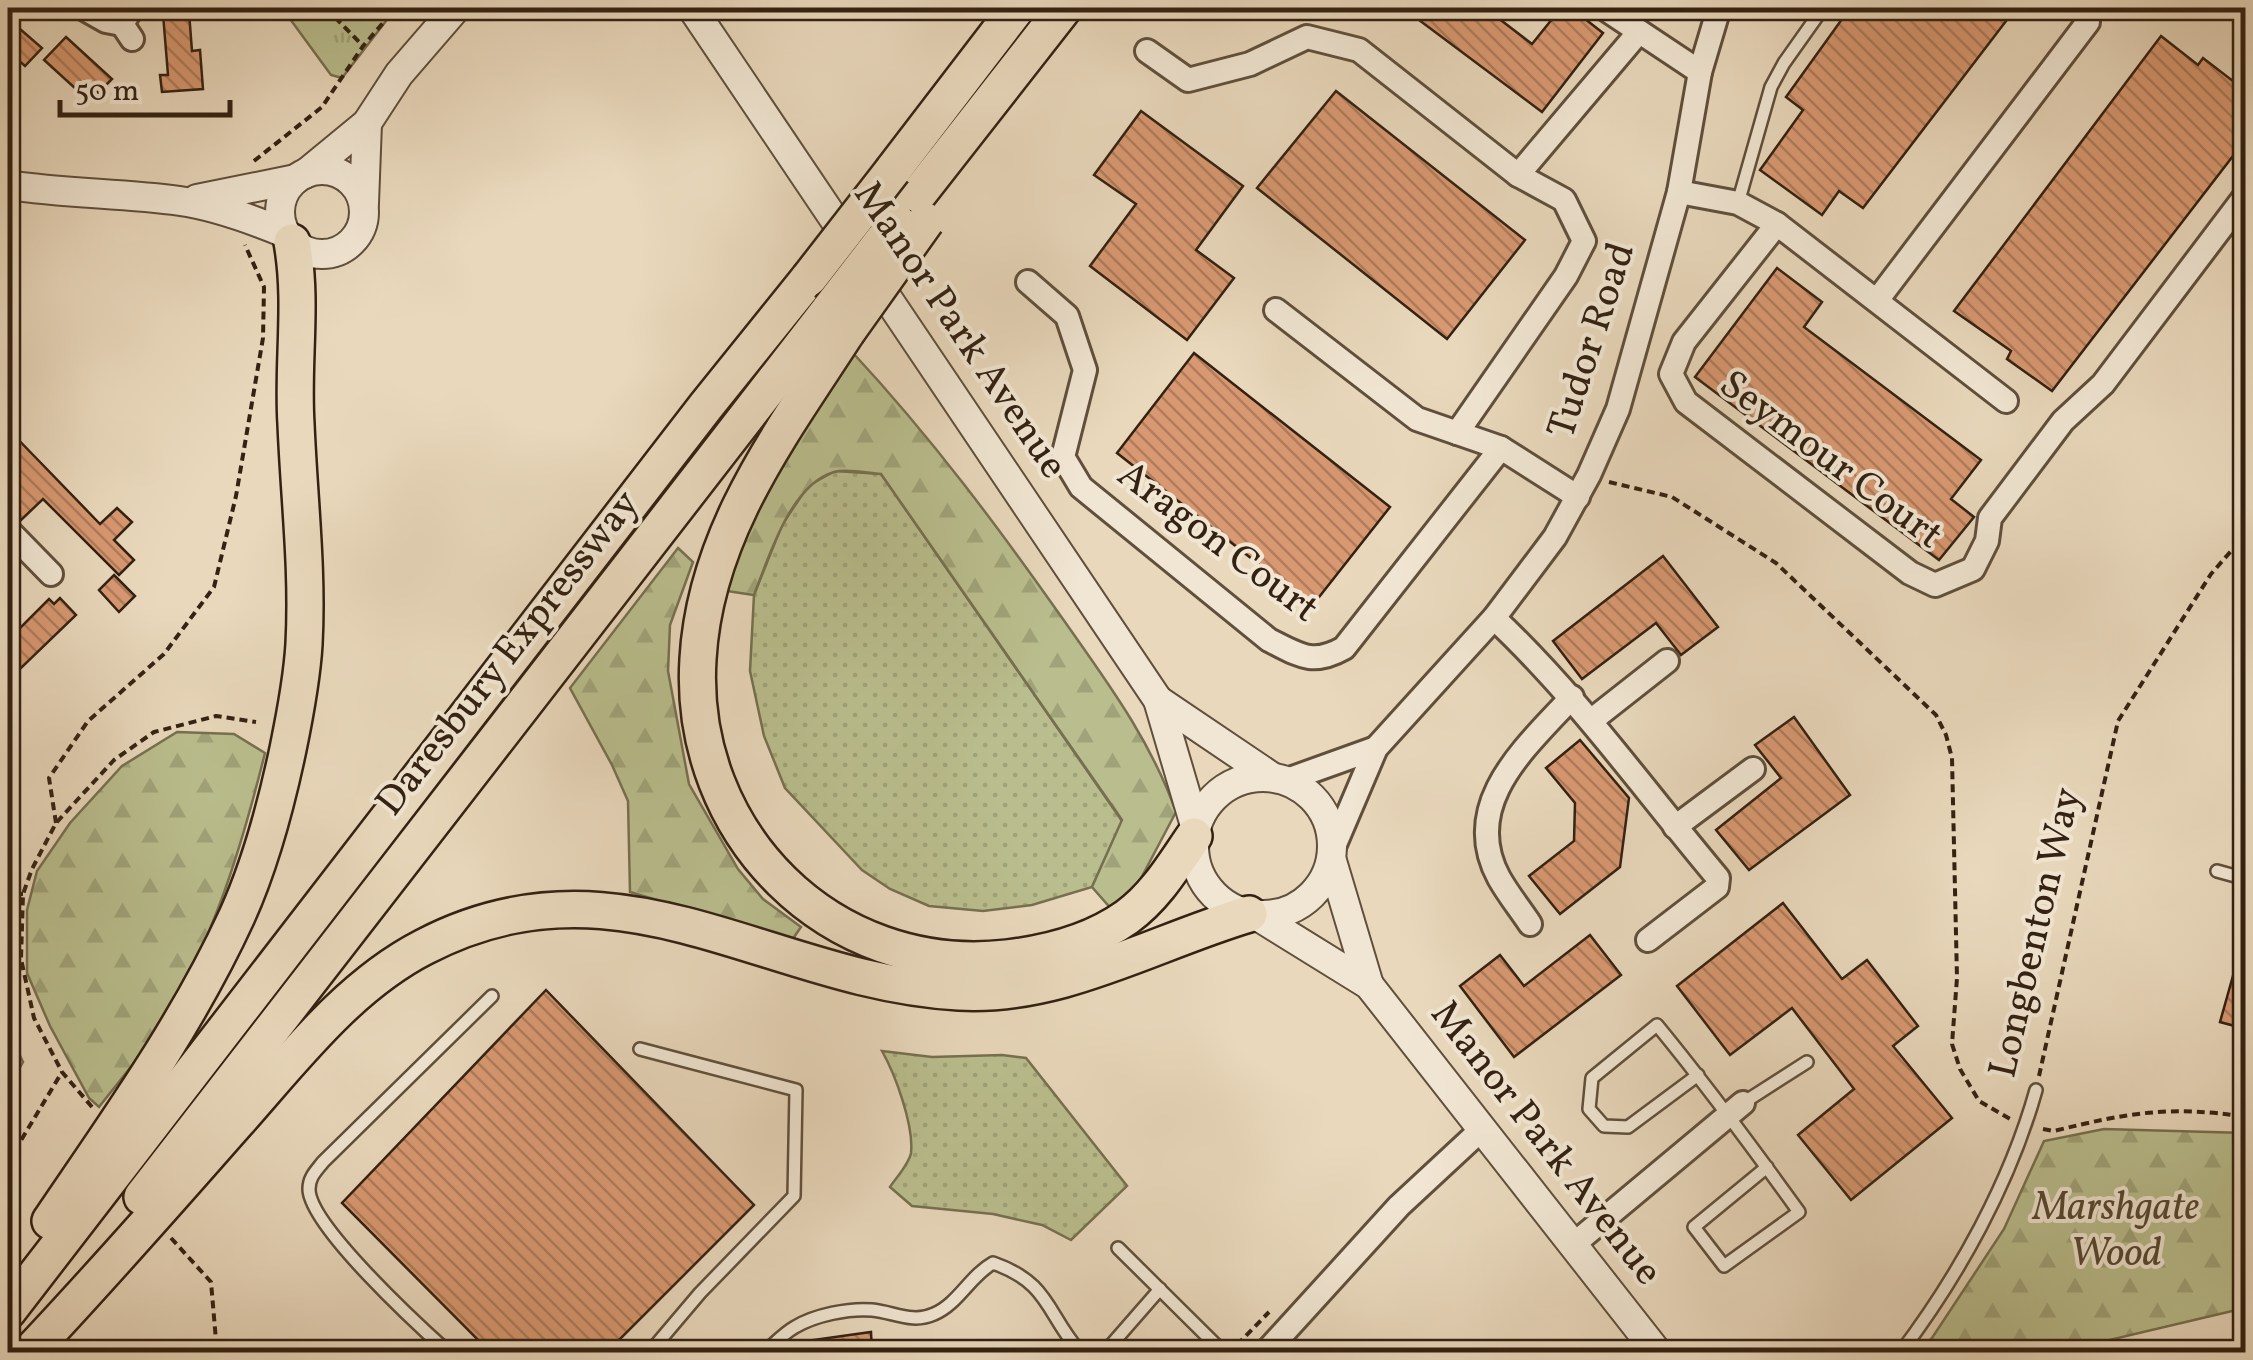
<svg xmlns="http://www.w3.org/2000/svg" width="2253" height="1360" font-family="Vollkorn,serif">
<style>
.grass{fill:url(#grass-dots);stroke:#767050;stroke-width:2.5}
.forest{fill:url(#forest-firs);stroke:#767050;stroke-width:2.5}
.park{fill:url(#park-tufts);stroke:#767050;stroke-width:2.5}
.building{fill:url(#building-back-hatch);stroke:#332112;stroke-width:2.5}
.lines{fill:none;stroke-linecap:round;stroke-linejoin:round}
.service-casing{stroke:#604f3c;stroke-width:16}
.minor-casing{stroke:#604f3c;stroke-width:28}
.tertiary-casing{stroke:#604f3c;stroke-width:32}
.primary-casing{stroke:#332112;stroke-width:40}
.path{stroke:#332112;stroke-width:4;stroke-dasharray:8 5;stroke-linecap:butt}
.service{stroke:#f1e6d3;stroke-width:11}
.minor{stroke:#f1e6d3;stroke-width:22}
.tertiary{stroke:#f1e6d3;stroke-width:28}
.primary{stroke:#e9d8bc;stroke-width:35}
.primary-bridge-casing{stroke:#332112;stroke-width:40;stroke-linecap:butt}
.primary-bridge{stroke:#e9d8bc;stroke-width:35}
.labels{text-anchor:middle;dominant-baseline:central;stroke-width:8;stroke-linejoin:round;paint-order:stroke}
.street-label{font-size:40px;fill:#332112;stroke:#f1e6d3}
.park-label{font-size:40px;font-style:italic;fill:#554831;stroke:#f1e6d3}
</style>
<defs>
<pattern id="grass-dots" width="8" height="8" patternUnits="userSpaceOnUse" patternTransform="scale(2.5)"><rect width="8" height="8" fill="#babe8e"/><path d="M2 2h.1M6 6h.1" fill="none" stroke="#a0a379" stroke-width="1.8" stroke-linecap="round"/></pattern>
<pattern id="forest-firs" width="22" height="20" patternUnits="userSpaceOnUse" patternTransform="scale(2.5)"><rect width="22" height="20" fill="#babe8e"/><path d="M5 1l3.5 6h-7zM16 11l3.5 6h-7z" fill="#a0a379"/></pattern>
<pattern id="park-tufts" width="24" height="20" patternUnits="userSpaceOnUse" patternTransform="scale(2.5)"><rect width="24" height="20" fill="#babe8e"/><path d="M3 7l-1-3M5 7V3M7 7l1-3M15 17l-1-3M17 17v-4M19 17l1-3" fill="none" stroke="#a0a379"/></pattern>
<pattern id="building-back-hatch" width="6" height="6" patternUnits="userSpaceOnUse" patternTransform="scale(2.5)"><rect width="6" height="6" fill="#d89871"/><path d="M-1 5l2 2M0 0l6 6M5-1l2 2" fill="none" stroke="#b07c5b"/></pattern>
</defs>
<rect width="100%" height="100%" fill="#e9d8bc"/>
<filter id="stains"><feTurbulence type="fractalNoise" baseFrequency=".002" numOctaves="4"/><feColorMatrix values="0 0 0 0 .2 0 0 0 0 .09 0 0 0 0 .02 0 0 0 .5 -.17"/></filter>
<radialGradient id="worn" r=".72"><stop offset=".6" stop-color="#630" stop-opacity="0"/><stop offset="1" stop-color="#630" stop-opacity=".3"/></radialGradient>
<!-- grass -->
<g class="grass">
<polygon points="835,471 881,474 1122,821 1092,887 1032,905 983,911 929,906 890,889 862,870 785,788 764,736 750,671 754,595 782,525 808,486"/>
<path d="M 882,1051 L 932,1057 L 1002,1055 L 1026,1058 L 1127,1186 L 1071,1240 L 1042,1225 L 993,1214 L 912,1206 L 890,1187 C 896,1178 909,1164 911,1153 C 914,1125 895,1074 882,1051 Z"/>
</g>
<!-- forest -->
<g class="forest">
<path d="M 853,353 C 931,437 999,528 1065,622 C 1108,683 1151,741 1176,812 L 1139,882 L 1114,912 L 1092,887 L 1122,820 L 881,474 C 867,473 846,468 834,472 C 790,485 769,557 754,595 L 727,591 L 746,533 L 768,482 Z"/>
<polygon points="678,548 693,562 670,625 668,671 689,784 738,869 763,899 801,927 792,940 630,892 628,801 612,765 570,688"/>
<path d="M 177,732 L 234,734 L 265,753 C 240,853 210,953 151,1040 C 135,1063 116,1085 99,1107 L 89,1098 L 50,1026 L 27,973 L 27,910 L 37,871 L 70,823 L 122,766 Z"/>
<polygon points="8,1031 23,1062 8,1089"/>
<polygon points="2104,1129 2245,1133 2245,1308 2088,1345 2084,1352 1918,1352 1932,1338 2004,1229 2044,1141"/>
</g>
<!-- park -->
<polygon class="park" points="282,8 396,8 342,78 331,75"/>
<!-- building -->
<g class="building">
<polygon points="1403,8 1485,8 1532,44 1561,8 1571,8 1603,33 1542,112"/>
<polygon points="1850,8 2016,8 1863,208 1839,191 1822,215 1760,170 1803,110 1786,97"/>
<polygon points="189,12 192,51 200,50 203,89 162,92 160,75 168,75 163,14"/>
<polygon points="20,29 42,48 25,66 8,51 8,43"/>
<polygon points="2161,36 2198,65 2203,58 2246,91 2246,139 2052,391 2007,359 2011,351 1954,311"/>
<polygon points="66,37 112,79 98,93 85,81 77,90 44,60"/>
<polygon points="1336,91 1525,240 1447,339 1257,188"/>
<polygon points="1141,111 1243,186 1196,250 1234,278 1187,340 1090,266 1136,204 1094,175"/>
<polygon points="1777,268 1822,302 1804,327 1981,460 1951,499 1974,517 1939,560 1695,377"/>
<polygon points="1194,353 1390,507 1312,606 1117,453"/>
<polygon points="8,429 100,524 117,508 132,522 114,540 134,560 119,575 43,499 20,521 8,510"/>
<polygon points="1663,556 1718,627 1681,655 1656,623 1582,679 1553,641"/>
<polygon points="114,575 135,596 119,612 99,590"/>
<polygon points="60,598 76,615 21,668 8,653 8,640 49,599 54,604"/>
<polygon points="1794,717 1850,795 1749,870 1716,830 1781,778 1755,745"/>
<polygon points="1580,740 1629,798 1620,867 1560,914 1529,876 1574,841 1575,803 1546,768"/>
<polygon points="1783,903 1842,979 1867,960 1918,1026 1893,1046 1952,1118 1851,1200 1798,1135 1854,1089 1792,1008 1730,1055 1677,986"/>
<polygon points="1590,935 1621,975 1514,1057 1460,986 1500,955 1524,986"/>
<polygon points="2240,951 2246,951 2246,1029 2220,1022"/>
<polygon points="546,990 754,1205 607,1352 490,1352 342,1203"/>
<polygon points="871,1332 872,1352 807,1352 806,1341"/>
</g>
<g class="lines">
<!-- service casing -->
<g class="service-casing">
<g id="service">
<polyline points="1738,203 1771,87 1784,63 1823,8"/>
<polyline points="2217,871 2246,879"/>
<polyline points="640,1049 796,1090 794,1196 700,1293 650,1352"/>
<path d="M 1698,1075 L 1628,1127 L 1604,1126 L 1589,1109 L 1592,1078 L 1657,1025 C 1707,1086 1753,1148 1799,1212 L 1724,1266 L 1694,1227 L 1767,1167"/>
<polyline points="1743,1103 1807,1062"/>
<polyline points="1118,1248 1223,1352"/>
<path d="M 448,1352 C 419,1326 309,1225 309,1189 C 309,1177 316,1171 323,1162 L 492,996"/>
<path d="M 765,1352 C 774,1344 784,1333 795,1327 C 815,1315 849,1308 872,1310 C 894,1312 912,1324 934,1314 C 958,1304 970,1276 993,1263 C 1050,1283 1046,1313 1080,1352"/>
<polyline points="1105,1352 1160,1289"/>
<path d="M 1901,1352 C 1959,1275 2010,1183 2036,1090"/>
</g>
</g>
<!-- minor casing -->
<g class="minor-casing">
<g id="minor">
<polyline points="83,8 106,21 122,24"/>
<polyline points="132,8 122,24 132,39"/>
<polyline points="1604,8 1700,72"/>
<polyline points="1147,51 1188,80 1250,64 1307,37 1359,50 1518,175 1564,200 1584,241 1566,276 1457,433"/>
<polyline points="1518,175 1638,33"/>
<polyline points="1679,192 1738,203 1777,224 2006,401"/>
<polyline points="1777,224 1684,342 1671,374 1686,402 1910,573 1935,585 1973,569 1987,541 1990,518 2063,421 2103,384 2246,195"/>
<path d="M 1028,282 L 1067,316 L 1085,370 L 1063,457 L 1081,487 L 1269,640 C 1299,655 1312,666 1344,648 L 1501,448"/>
<polyline points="1878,299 2088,22"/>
<polyline points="1276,310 1417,419 1501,448 1578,497"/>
<polyline points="8,530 51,574"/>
<path d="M 1494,618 C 1578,697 1644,790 1718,878 L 1717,887 L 1648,940"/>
<polyline points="1592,720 1667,661"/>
<polyline points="1287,780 1376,748"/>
<polyline points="1675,827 1753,769"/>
<polyline points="1333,849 1376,748 1494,618 1555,537 1589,475 1618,409 1679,192 1700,72 1719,8"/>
<path d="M 1530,924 C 1520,909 1508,894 1499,878 C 1459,804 1526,747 1572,697"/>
<polyline points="1574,1244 1743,1103"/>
<polyline points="1266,1352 1399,1206 1482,1129"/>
</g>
</g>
<!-- tertiary casing -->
<g class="tertiary-casing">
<g id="tertiary">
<polyline points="692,8 1158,700 1196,829"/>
<circle cx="322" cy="212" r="42"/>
<polyline points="305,174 367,123 399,74 456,8"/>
<path d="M 8,185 C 66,194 123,193 180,201 C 216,206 251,219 285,233"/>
<polyline points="197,199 296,179"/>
<polyline points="364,203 367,123"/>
<polyline points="1158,700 1272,777"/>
<circle cx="1263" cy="846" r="69"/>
<polyline points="1332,861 1369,985"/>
<polyline points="1256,915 1369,985 1657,1352"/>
</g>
</g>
<!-- primary casing -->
<g class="primary-casing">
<g id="primary">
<polyline points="893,170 1017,8"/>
<polyline points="913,201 1064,8"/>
<path d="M 847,332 C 781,434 705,533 698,659 C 687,833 830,978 1007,958 C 1049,953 1092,942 1127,917 C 1156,896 1174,865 1194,836"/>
<polyline points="142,1197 830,309"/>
<path d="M 50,1221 C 117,1122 187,1025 237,916 C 261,863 276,806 288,749 C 295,715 302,679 304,644 C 308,570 299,498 296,424 C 292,363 303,303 292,242"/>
<polyline points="8,1311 706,406 809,278"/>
<path d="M 30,1352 C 101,1277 169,1199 237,1122 C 293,1059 348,986 424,947 C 619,845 769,982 959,992 C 1061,998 1154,942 1249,914"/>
</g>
</g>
<!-- path -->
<g class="path">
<polyline points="326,8 363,46"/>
<polyline points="2241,8 2246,9"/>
<polyline points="254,161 322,107 363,46 396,8"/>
<polyline points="1609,482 1672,497 1776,563 1936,715 1946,735 1952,758 1957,978 1952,1044 1960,1069 1979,1101 2010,1119"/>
<polyline points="56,823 49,778 88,721 164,654 214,587 236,496 263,338 264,287 245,245"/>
<polyline points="8,894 23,894"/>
<polyline points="2039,1076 2118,721 2211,574 2246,534"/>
<polyline points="92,1107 62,1072 34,1018 21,959 23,894 32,869 56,823 79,798 114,760 154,732 216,716 256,722"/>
<path d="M 2043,1129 L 2054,1131 C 2127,1113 2170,1105 2246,1117"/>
<polyline points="8,1162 62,1072"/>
<polyline points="171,1238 211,1282 217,1352"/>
<polyline points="1237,1345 1269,1312"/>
</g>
<!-- service -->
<use href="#service" class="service"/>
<!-- minor -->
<use href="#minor" class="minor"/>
<!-- tertiary -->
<use href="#tertiary" class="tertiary"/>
<!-- primary -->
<use href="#primary" class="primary"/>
<!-- primary-bridge casing -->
<g class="primary-bridge-casing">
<g id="primary-bridge">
<polyline points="809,278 893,170"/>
<polyline points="830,309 897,222"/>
<polyline points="847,332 926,221"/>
</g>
</g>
<!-- primary-bridge -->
<use href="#primary-bridge" class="primary-bridge"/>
</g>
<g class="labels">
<!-- street labels -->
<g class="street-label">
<text transform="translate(959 331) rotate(56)">Manor Park Avenue</text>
<text transform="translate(1593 341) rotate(-72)">Tudor Road</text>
<text transform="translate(1830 461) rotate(37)">Seymour Court</text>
<text transform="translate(1217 543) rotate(37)">Aragon Court</text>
<text transform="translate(509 654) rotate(-52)">Daresbury Expressway</text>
<text transform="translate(2037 933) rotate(-77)">Longbenton Way</text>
<text transform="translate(1545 1144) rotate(52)">Manor Park Avenue</text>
</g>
<!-- park labels -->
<g class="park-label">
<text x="2116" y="1209">Marshgate<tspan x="2116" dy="46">Wood</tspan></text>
</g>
</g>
<!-- margin -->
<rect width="2253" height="1360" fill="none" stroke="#e9d8bc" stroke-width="40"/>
<rect x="10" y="10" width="2233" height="1340" fill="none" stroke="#332112" stroke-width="5"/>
<rect x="20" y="20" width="2213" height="1320" fill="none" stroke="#332112" stroke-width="2.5"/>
<!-- scale -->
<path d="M60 100v15h170v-15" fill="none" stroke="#332112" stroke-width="5"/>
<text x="75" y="100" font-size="30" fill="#332112" stroke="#f1e6d3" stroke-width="8" paint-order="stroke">50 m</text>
<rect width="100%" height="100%" filter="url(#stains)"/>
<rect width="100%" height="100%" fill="url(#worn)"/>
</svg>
